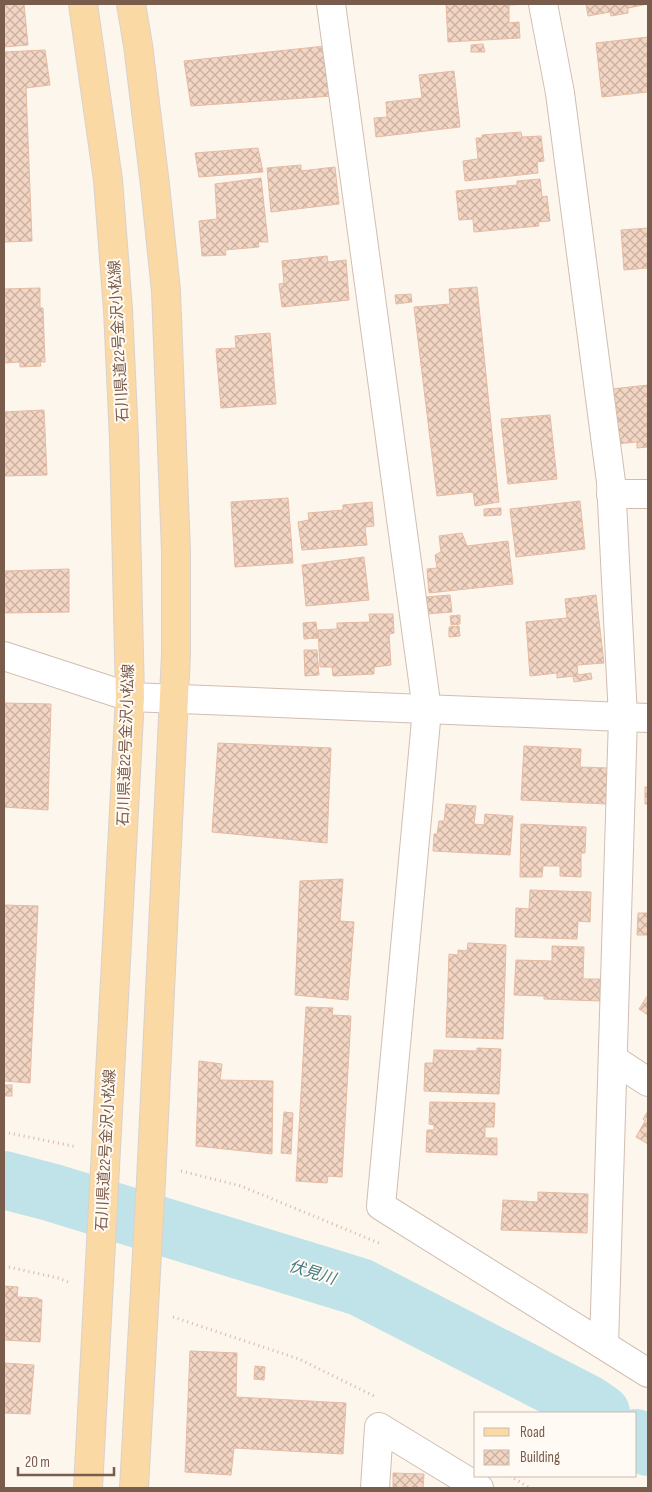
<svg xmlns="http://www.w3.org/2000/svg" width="652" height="1492" font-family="'Sofia Sans Condensed','Noto Sans JP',sans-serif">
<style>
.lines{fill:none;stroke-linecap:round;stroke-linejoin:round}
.river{stroke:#bfe3e8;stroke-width:58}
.building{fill:url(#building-cross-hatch);stroke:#e6bba3}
.minor-casing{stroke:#d1beb0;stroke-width:30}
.tertiary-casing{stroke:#d1beb0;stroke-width:30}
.primary-casing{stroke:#dad1cd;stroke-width:30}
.path{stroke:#d9b8a5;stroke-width:3;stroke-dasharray:1 4;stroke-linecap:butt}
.minor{stroke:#fff;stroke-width:28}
.tertiary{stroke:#fff;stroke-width:28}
.primary{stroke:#fbd9a5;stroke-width:28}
.labels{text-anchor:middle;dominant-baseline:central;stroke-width:4;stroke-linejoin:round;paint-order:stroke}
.street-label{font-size:15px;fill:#7a5c4d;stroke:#fffaf3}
.water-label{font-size:16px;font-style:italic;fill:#437c86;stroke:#fffaf3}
</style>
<defs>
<pattern id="building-cross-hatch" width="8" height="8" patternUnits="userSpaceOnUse" patternTransform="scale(1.25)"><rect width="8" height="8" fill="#f3d5c3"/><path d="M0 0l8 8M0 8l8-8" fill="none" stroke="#cab0a1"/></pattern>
</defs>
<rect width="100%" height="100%" fill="#fdf6ec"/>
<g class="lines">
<!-- river -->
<g class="river">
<polyline points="4,1180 50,1192 360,1287 588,1404 601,1413"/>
<polyline points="636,1438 648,1447"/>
</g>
</g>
<!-- building -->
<g class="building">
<polygon points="4,4 24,4 28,45 4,47"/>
<polygon points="446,4 527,4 509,5 509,23 519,22 520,38 448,42"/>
<polygon points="586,4 648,4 628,8 628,13 611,16 610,12 588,16"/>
<polygon points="648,37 648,92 602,97 596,43"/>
<polygon points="483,44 485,52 471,52 471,45"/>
<polygon points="325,46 332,96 191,106 184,61"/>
<polygon points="45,50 50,85 26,88 32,241 4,242 4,52"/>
<polygon points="454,71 460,127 376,137 374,118 387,117 386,102 422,98 419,75"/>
<polygon points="521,132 522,137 541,136 544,161 537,162 538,173 465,181 463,161 478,159 476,138 482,138 482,135"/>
<polygon points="258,148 263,172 199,177 195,153"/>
<polygon points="301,165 301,171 335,167 339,204 271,212 267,168"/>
<polygon points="261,178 268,242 258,242 259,247 225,250 226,255 202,256 199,221 217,219 215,184"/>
<polygon points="540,179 542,197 547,196 550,221 538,222 539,226 474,232 473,219 459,220 456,191 517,185 517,181"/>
<polygon points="648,228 648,268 624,270 621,230"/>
<polygon points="327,256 328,262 346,260 349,300 282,307 279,284 284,283 282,261"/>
<polygon points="477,287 499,502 475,506 473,492 437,496 414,307 450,304 449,289"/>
<polygon points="40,288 40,308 43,308 45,362 40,362 41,366 20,367 20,362 4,363 4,289"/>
<polygon points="411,294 412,302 396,304 395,295"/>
<polygon points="270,333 276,404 221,408 216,349 236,348 235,336"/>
<polygon points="648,385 648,447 637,448 637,442 616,444 612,389"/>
<polygon points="44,410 47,475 4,476 4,412"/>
<polygon points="550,415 557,479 508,484 501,419"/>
<polygon points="288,498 293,563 235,567 231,502"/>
<polygon points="580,501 585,549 516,557 510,509"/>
<polygon points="372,502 374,526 365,527 367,545 302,550 298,522 309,520 308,513 343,510 343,505"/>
<polygon points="501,508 501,515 484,516 484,509"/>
<polygon points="462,533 467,546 508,541 513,584 429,593 427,569 437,568 435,555 441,552 439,536"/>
<polygon points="364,557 369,600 306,606 302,565"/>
<polygon points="69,569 69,612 4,613 4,571"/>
<polygon points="450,595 452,612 426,614 425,597"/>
<polygon points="596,595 604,663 577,665 578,675 591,673 592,679 574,682 573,676 557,678 557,673 530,676 526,622 567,618 565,599"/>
<polygon points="369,614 393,614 394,633 389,634 391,665 374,667 374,674 333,676 332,667 320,667 318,630 337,629 337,623 370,622"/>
<polygon points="460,615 460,624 451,625 450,616"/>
<polygon points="316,622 318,638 304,639 303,623"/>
<polygon points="459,626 460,636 449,637 449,627"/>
<polygon points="304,650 317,650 319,675 305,676"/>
<polygon points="4,703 51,704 48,810 4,807"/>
<polygon points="218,743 331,748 327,843 212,832"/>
<polygon points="524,746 581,749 580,767 608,768 607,804 521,800"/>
<polygon points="648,766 648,804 645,804 645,787 648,787"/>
<polygon points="446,804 476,806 474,824 484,825 485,814 513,816 510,855 433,851 434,834 437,834 439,821 444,821"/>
<polygon points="521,824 586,827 585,853 581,853 581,877 560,876 560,866 543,866 542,877 520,877"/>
<polygon points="343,879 340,921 354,922 348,1000 295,995 300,881"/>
<polygon points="530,890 591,892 590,922 578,921 577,939 515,937 516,908 529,909"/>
<polygon points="4,905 38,906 30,1083 4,1081"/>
<polygon points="638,913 648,913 648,935 637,935"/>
<polygon points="468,943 506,945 503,1039 446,1037 449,954 458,955 458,950 467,951"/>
<polygon points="552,946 584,947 583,979 600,979 600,1001 544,999 544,996 514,995 516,960 552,961"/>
<polygon points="648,995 648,1015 639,1009"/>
<polygon points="306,1007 333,1008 332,1015 351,1016 342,1177 328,1176 327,1183 296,1181"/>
<polygon points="477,1048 501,1049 499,1094 424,1091 425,1063 433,1063 434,1050 477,1051"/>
<polygon points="199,1061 222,1064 220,1080 273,1081 272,1154 196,1146"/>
<rect x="4" y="1085" width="8" height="11"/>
<polygon points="430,1102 495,1103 494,1127 485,1127 485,1138 497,1138 497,1155 426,1152 427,1130 434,1130 434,1125 429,1124"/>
<polygon points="648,1111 648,1144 636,1137 645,1121 643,1119"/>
<polygon points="284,1112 293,1113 291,1154 281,1153"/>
<polygon points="538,1192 588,1194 587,1233 501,1230 503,1200 538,1202"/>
<polygon points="4,1286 18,1287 17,1297 38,1298 38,1299 42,1300 40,1342 4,1340"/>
<polygon points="190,1351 237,1353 236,1397 346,1403 343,1454 234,1448 231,1475 185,1472"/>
<polygon points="4,1363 34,1365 30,1414 4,1413"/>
<polygon points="255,1366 265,1367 264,1380 254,1379"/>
<polygon points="393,1473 424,1474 423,1488 393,1488"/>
</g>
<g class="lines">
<!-- minor casing -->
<g class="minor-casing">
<g id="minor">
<polyline points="331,4 427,710 381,1206 648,1373"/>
<polyline points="543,4 560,93 611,482 623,717 604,1345"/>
<polyline points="611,494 648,494"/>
<polyline points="613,1059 648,1082"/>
<polyline points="375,1488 379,1427 479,1488"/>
</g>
</g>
<!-- tertiary casing -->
<g class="tertiary-casing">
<polyline id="tertiary" points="4,656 130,697 648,718"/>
</g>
<!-- primary casing -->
<g class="primary-casing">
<g id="primary">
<polyline points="83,4 108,180 118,310 124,439 130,697 88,1488"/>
<polyline points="131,4 138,45 155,185 166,291 176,552 176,654 151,1181 134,1488"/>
</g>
</g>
<!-- path -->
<g class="path">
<polyline points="4,1132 77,1147"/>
<polyline points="181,1171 241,1186 379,1243"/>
<polyline points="4,1266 58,1278 68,1282"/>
<polyline points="173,1317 299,1359 376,1397"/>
<polyline points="510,1476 530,1488"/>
</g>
<!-- minor -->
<use href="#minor" class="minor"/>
<!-- tertiary -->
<use href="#tertiary" class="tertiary"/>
<!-- primary -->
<use href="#primary" class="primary"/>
</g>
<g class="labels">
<!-- street labels -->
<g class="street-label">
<text transform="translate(119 341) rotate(-93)">石川県道22号金沢小松線</text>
<text transform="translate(126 745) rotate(-88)">石川県道22号金沢小松線</text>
<text transform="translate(106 1150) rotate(-87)">石川県道22号金沢小松線</text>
</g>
<!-- water labels -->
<g class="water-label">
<text transform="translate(312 1273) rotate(17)">伏見川</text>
</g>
</g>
<!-- border -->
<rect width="652" height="1492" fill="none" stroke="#7a5c4d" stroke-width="10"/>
<!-- legend -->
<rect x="474" y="1412" width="162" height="65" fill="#fffaf3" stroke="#cabbb1"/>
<rect x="484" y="1428" width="25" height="8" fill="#fbd9a5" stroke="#cabbb1"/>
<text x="520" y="1437" font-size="15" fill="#7a5c4d">Road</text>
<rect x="484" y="1450" width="25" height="15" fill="url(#building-cross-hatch)" stroke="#cabbb1"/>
<text x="520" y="1462" font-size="15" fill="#7a5c4d">Building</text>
<!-- scale -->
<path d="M18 1467v8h96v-8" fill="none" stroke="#7a5c4d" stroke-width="2.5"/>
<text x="25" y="1467" font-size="15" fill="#7a5c4d" stroke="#fffaf3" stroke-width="4" paint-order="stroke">20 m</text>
</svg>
